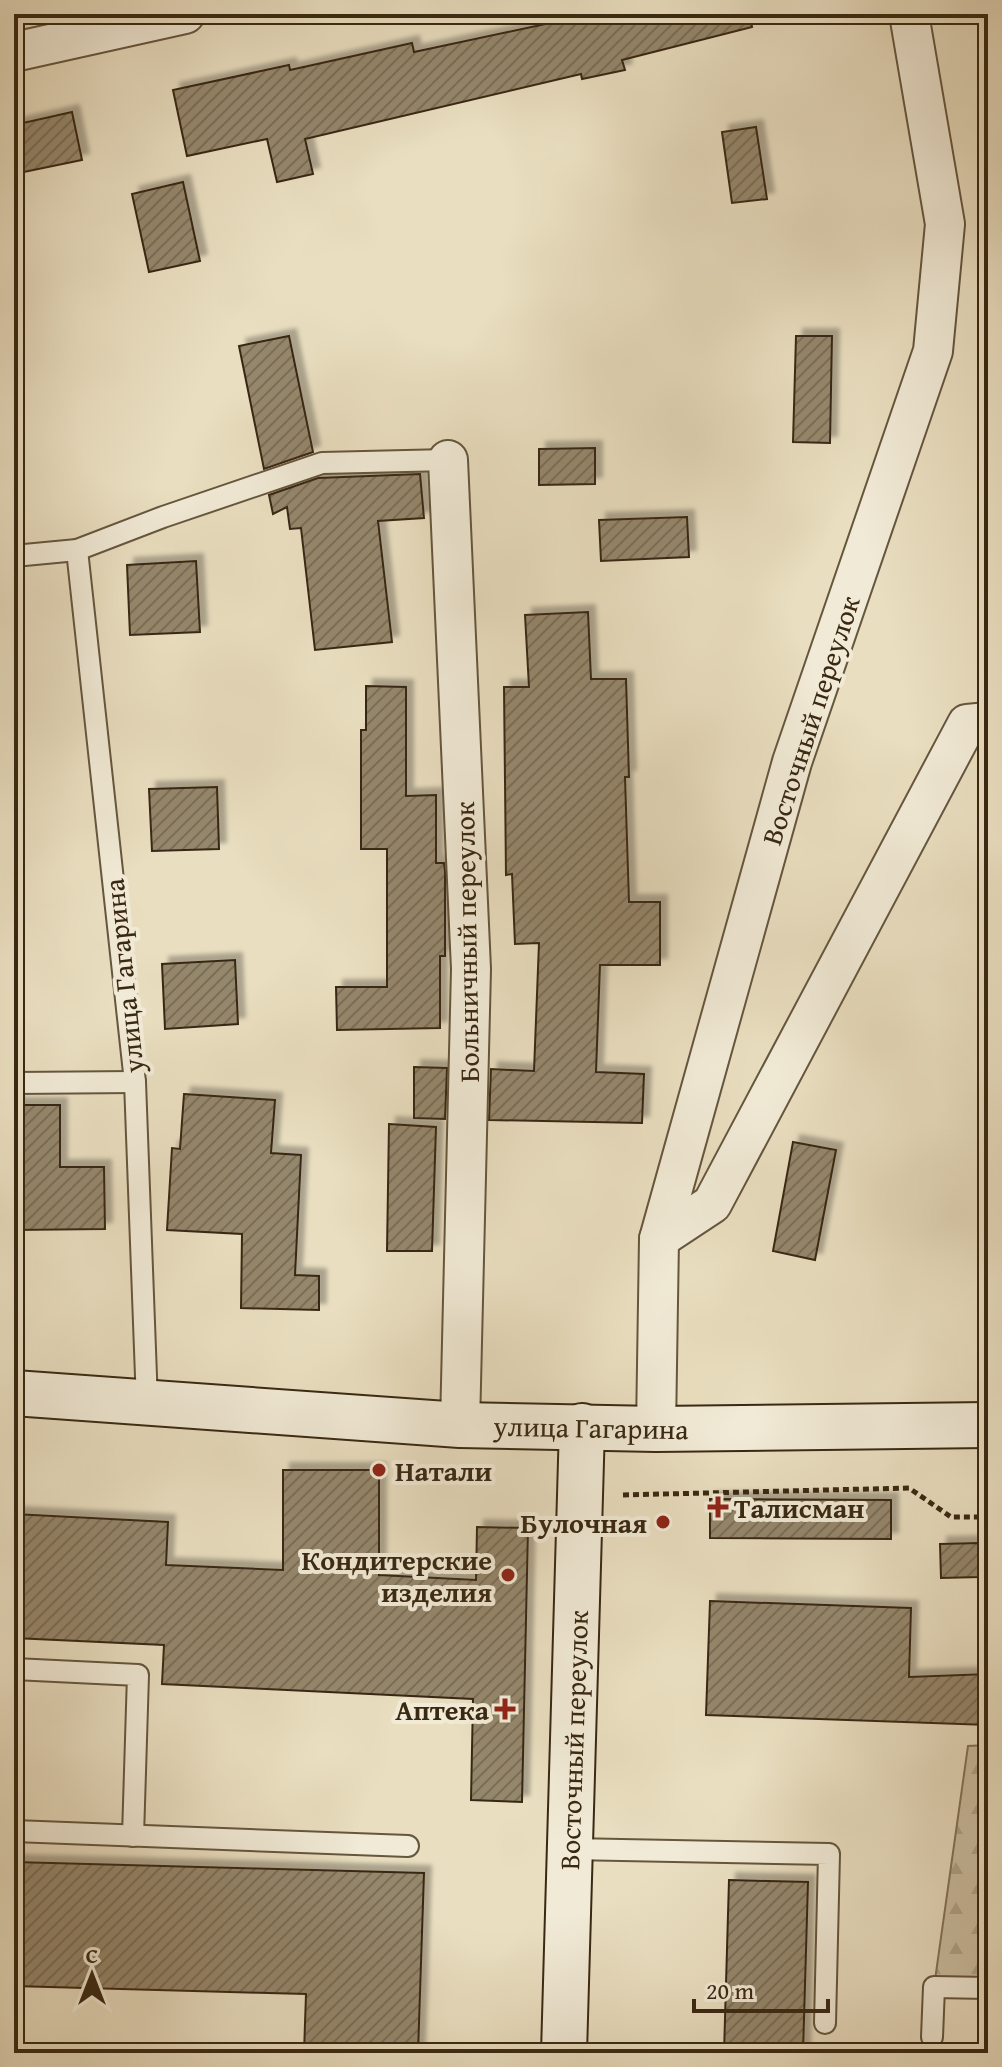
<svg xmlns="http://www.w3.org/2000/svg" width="1002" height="2067" font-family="'Gentium Book Plus',serif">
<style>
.forest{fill:url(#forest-firs);stroke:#82745a;stroke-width:2}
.building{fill:url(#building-hatch);stroke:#392812;stroke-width:2;filter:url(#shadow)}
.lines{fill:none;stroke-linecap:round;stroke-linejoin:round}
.lane-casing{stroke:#65563e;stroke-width:24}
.street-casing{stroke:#65563e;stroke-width:42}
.secondary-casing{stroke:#392812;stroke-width:48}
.path{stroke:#392812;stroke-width:5;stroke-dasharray:6 4;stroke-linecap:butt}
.lane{stroke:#f1ead6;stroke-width:20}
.street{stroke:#f1ead6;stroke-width:38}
.secondary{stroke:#f1ead6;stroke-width:44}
.poi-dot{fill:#8f2418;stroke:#f1ead6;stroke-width:3}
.labels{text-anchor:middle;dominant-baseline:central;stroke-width:8;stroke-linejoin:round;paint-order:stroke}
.street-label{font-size:28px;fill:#392812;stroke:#f1ead6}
.poi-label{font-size:28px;font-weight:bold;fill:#392812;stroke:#f1ead6;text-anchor:end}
</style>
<defs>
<pattern id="forest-firs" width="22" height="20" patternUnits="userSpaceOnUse" patternTransform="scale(2)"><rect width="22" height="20" fill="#cbbfa2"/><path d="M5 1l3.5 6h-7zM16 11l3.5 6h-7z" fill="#afa48a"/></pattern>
<pattern id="building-hatch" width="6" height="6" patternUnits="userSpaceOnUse" patternTransform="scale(2)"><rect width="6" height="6" fill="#95876c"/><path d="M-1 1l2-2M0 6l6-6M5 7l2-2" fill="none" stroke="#7b6e57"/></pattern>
<filter id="shadow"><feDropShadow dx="7" dy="-7" stdDeviation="2" flood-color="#0004"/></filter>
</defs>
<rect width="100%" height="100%" fill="#e9dec0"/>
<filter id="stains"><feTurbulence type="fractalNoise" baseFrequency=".0025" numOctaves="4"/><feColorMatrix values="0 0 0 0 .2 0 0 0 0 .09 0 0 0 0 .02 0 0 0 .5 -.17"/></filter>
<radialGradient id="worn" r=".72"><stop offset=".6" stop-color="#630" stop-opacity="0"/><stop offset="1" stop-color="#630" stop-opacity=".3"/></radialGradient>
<!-- forest -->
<polygon class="forest" points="988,1745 988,1988 934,1987 968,1746"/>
<!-- building -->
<g class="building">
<polygon points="568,14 750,14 752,27 622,60 625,70 582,79 581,74 305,139 313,174 277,182 267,139 187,156 173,90 289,65 290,70 412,43 414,52 569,19"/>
<polygon points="72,112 82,160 14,174 14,125"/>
<polygon points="756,127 767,199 732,203 722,132"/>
<polygon points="183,182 200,261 149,272 132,194"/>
<polygon points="289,336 313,452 264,469 239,346"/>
<polygon points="796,336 832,336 830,443 793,442"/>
<polygon points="595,448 595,484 539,485 539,449"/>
<polygon points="420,474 424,518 378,521 392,642 315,650 301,528 290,529 287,507 273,514 269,495 318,478"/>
<polygon points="687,517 689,557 601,561 599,520"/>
<polygon points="196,561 200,632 130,635 127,565"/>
<polygon points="588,612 591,679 626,679 629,777 625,777 629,902 660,902 660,965 600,965 596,1072 644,1074 642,1123 489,1120 491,1069 534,1071 539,943 515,944 512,874 506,875 504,687 529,687 525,615"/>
<polygon points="366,686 406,687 406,796 436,795 436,863 444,863 445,872 445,956 440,956 440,1028 337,1030 336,987 387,987 387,849 361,849 361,730 366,730"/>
<polygon points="217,787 219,849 152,851 149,789"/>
<polygon points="235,960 238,1024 165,1029 162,964"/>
<polygon points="414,1067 447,1068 445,1119 414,1118"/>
<polygon points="184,1094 275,1100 271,1153 301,1155 295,1275 319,1276 319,1310 241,1308 242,1234 167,1230 172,1148 180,1149"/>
<polygon points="14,1105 60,1105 60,1167 104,1167 105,1229 14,1230"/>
<polygon points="389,1124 436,1127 432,1251 387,1251"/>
<polygon points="793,1142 836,1150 815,1260 773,1251"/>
<polygon points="283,1470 379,1470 379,1575 476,1580 477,1527 528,1528 522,1802 471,1800 473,1699 162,1684 164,1645 14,1638 14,1514 168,1522 166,1565 283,1570"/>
<polygon points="710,1499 891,1500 891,1539 710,1538"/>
<polygon points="979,1543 980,1577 941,1578 940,1544"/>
<polygon points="710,1601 911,1608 909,1677 988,1674 988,1725 706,1715"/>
<polygon points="14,1862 424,1873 418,2053 304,2053 306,1994 14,1986"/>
<polygon points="729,1880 808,1882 803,2053 724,2053"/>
</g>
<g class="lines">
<!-- lane casing -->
<g class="lane-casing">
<g id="lane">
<polyline points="77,550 135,1082 147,1403"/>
<polyline points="14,556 77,550 163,517 322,463 448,460"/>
<polyline points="14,1083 135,1082"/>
<polyline points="14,1669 138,1675 133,1836"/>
<polyline points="14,1831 408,1846"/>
<polyline points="570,1849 829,1854 825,2023"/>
<polyline points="932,2037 934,1987 988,1988"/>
</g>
</g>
<!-- street casing -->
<g class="street-casing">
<g id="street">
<polyline points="14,52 185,14"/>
<polyline points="448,460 471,969 460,1425"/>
<polyline points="659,1239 712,1204 967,724 988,722"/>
<polyline points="656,1429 659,1239 792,762 933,351 945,224 909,14"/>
</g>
</g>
<!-- secondary casing -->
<g class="secondary-casing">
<g id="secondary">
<polyline points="14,1393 460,1425 656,1429 988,1425"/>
<polyline points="564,2053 582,1426"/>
</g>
</g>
<!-- path -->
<polyline class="path" points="623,1495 909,1488 951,1517 988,1517"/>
<!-- lane -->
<use href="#lane" class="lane"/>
<!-- street -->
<use href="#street" class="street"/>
<!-- secondary -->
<use href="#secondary" class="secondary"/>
</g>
<!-- markers -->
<g class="poi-dot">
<circle cx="379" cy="1470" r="8"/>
<path d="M714 1495h8v8h8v8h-8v8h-8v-8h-8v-8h8z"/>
<circle cx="663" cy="1522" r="8"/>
<circle cx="508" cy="1575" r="8"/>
<path d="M501 1697h8v8h8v8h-8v8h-8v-8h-8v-8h8z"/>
</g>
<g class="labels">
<!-- street labels -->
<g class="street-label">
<text transform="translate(810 720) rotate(-72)">Восточный переулок</text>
<text transform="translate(466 942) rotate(-91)">Больничный переулок</text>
<text transform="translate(123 976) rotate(-96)">улица Гагарина</text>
<text transform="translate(591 1427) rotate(1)">улица Гагарина</text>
<text transform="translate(573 1740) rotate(-88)">Восточный переулок</text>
</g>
<!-- poi labels -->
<g class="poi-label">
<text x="395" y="1470" text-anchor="start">Натали</text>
<text x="734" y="1507" text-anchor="start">Талисман</text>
<text x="647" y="1522">Булочная</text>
<text x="492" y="1559">Кондитерские<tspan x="492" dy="32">изделия</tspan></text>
<text x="489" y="1709">Аптека</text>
</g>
</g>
<!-- margin -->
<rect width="1002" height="2067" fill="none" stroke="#e9dec0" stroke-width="48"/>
<rect x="16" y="16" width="970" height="2035" fill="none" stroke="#392812" stroke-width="4"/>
<rect x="24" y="24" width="954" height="2019" fill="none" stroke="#392812" stroke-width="2"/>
<!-- north arrow -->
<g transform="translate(92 1975)" stroke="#f1ead6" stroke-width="6" paint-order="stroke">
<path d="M0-6L14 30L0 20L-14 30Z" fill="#392812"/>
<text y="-12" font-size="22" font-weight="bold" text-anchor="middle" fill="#392812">С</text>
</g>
<!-- scale -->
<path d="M694 1999v12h134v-12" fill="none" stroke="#392812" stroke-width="4"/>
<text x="706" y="1999" font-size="24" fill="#392812" stroke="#f1ead6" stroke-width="6" paint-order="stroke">20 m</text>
<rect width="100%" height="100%" filter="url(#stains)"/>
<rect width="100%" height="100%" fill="url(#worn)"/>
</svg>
